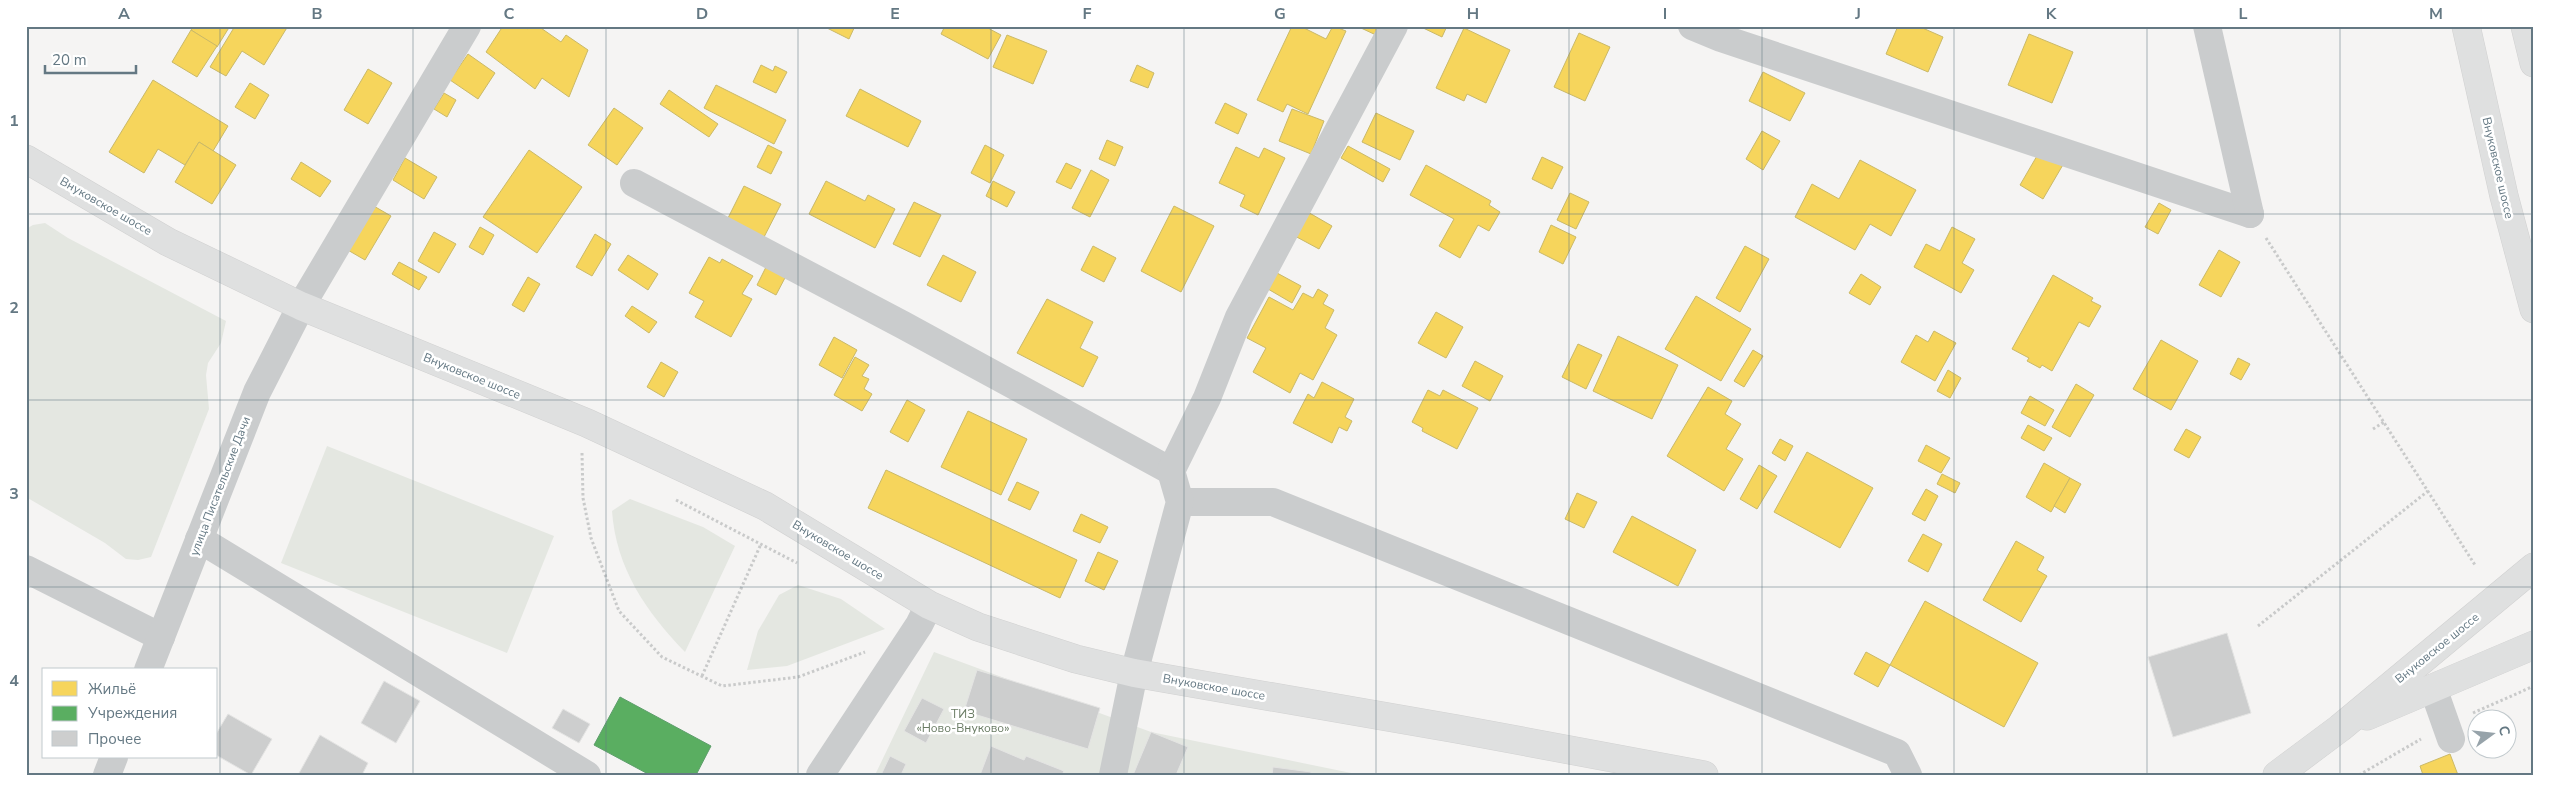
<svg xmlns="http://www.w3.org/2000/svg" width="2560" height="801" font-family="'Nunito Sans',sans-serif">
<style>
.green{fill:#e4e7e1}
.homes{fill:#f6d55c;stroke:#cab968}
.public{fill:#5aae61;stroke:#5d9e6b}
.building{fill:#cdcece;stroke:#e4e4e3}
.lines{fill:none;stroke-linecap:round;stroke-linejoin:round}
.major-casing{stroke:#d1d1d1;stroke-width:29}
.path{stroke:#c9caca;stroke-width:3;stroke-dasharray:2.5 2.5;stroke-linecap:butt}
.minor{stroke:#cacccd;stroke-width:28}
.major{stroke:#dfe0e0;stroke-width:28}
.grid{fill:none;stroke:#647883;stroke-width:1;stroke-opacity:0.55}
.labels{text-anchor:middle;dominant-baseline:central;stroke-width:5;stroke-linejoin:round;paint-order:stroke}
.street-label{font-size:12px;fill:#647883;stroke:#fff}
.park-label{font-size:12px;fill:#697b63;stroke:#fff}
.neatline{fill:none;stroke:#647883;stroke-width:2}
.grid-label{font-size:16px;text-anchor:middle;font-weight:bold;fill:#647883}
</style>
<rect width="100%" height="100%" fill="#f5f4f3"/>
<!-- green -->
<g class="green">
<polygon points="45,223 68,238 226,321 221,343 208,363 206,375 209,409 151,557 138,560 126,559 105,543 26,497 26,229 33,225"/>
<polygon points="327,446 554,536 507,653 281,563"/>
<path d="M 630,499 L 703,527 L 735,546 L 685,652 C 646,612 616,568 612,511 Z"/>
<polygon points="798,585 841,599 885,629 787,666 747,670 758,631 779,595"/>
<polygon points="934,652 1151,732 1361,775 875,775"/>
</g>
<!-- homes -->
<g class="homes">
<polygon points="194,26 230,26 217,47 191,30"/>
<polygon points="235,26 288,26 264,65 242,51 226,76 210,67"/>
<polygon points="503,26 524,26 528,29 529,26 538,26 561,42 566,35 588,50 569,97 542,78 535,89 486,52"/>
<polygon points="823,26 855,26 849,39"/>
<polygon points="945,26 984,26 1001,35 988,59 941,34"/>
<polygon points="1292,26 1300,26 1326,39 1333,26 1346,31 1308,114 1287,104 1283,112 1257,100"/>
<polygon points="1362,26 1380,26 1376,35 1361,28"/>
<polygon points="1419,26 1447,26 1442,37"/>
<polygon points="1898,26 1918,26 1943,37 1928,72 1886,54"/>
<polygon points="1464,28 1510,50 1486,103 1467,94 1464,101 1436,88"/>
<polygon points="191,30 217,46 197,77 172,62"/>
<polygon points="1579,33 1610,47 1585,101 1554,87"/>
<polygon points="2029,34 2073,52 2052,103 2008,85"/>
<polygon points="1007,35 1047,51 1033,84 993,67"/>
<polygon points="468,54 495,73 478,99 450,80"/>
<polygon points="761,65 773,71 775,66 787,72 776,93 753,82"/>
<polygon points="1137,65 1154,73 1148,88 1130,81"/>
<polygon points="368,69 392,83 368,124 344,110"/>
<polygon points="1763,72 1805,93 1790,121 1749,101"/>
<polygon points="153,80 228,126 213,151 199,142 185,165 158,149 144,173 109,152"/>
<polygon points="250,83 269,95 255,119 235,107"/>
<polygon points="716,85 786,120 774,144 704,108"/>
<polygon points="860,89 921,121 908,147 846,116"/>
<polygon points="669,90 718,124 709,137 660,104"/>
<polygon points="444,93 456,100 447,117 434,109"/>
<polygon points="1225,103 1247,114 1238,134 1215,123"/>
<polygon points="614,108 643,128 617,165 588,145"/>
<polygon points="1292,109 1324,121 1311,154 1279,141"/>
<polygon points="1376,113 1414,131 1400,160 1362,142"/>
<polygon points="1762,131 1780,141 1763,170 1746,159"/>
<polygon points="1107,140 1123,147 1115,166 1099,159"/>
<polygon points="199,142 236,165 212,204 175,182"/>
<polygon points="768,145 782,152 771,174 757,167"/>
<polygon points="985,145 1004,155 990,183 971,173"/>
<polygon points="1348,146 1390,169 1383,182 1341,158"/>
<polygon points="1236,147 1259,158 1264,148 1285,158 1258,215 1240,206 1245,195 1219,183"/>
<polygon points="2041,149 2064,163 2043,199 2020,185"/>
<polygon points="529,150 582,187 537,253 483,217"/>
<polygon points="1542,157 1563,167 1552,189 1532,179"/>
<polygon points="405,158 437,177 424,199 393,180"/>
<polygon points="1860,160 1916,190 1891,236 1870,224 1855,250 1795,217 1812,184 1839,199"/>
<polygon points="301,162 331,181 320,197 291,179"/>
<polygon points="1066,163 1081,170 1071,189 1056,182"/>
<polygon points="1426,165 1491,201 1489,205 1500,212 1489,231 1478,225 1460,258 1439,246 1454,219 1410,195"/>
<polygon points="1091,170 1109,180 1090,217 1072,208"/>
<polygon points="826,181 865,201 868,195 895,209 875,248 809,214"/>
<polygon points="993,181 1015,192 1007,207 986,196"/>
<polygon points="744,186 781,204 763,239 727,220"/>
<polygon points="1570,193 1589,202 1576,229 1557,220"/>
<polygon points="914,202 941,215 920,257 893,244"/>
<polygon points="2159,203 2171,210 2158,234 2145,227"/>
<polygon points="372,205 391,216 365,260 346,249"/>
<polygon points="1174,206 1214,226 1181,292 1141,271"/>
<polygon points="1306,211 1332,226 1319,249 1293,235"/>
<polygon points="1551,225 1576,237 1563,264 1539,252"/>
<polygon points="480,227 494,235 483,255 469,247"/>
<polygon points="1952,227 1975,239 1962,263 1974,270 1961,293 1914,267 1926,244 1940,251"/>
<polygon points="434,232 456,244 439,273 418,261"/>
<polygon points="595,234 611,244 592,276 576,267"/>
<polygon points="1093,246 1116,258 1104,282 1081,270"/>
<polygon points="1745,246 1769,259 1740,312 1716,298"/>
<polygon points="2219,250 2240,262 2221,297 2199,285"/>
<polygon points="628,255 658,274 648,290 618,270"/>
<polygon points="943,255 976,272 961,302 927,285"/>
<polygon points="709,257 720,263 722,259 753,276 742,294 752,299 731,337 695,317 704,301 689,293"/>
<polygon points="399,262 427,277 419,290 392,274"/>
<polygon points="768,263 787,274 776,295 757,285"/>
<polygon points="1277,273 1301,286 1292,303 1268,289"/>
<polygon points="1861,274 1881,287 1870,305 1849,293"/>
<polygon points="2053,275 2093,298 2091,301 2101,306 2089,327 2079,322 2052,371 2042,365 2040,368 2027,361 2029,358 2012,349"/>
<polygon points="528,277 540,284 524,312 512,305"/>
<polygon points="1318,289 1328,295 1323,304 1334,310 1325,328 1337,335 1313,380 1300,373 1290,393 1253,372 1266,348 1247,338 1269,297 1293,310 1303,293 1313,298"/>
<polygon points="1696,296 1751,329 1721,381 1665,349"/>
<polygon points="1047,299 1093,322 1080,348 1098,357 1083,387 1017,353"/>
<polygon points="632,306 657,322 649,333 625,316"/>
<polygon points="1436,312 1463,327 1446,358 1418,343"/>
<polygon points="1934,331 1956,343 1935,381 1901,362 1916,335 1928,342"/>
<polygon points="1618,336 1678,365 1652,419 1593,391"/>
<polygon points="834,337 857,350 842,378 819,365"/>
<polygon points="2161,340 2198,361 2171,410 2133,389"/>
<polygon points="1578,344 1602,355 1586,389 1562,377"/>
<polygon points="1753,350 1763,356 1744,387 1734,381"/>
<polygon points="855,357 869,365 862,376 869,379 864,389 872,394 862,411 834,395"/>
<polygon points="2238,358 2250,364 2241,380 2230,374"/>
<polygon points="1475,361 1503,376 1490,401 1462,386"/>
<polygon points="661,362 678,372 664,397 647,387"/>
<polygon points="1948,370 1961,378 1950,398 1937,391"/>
<polygon points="1322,382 1354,399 1345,417 1352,421 1347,431 1339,427 1332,443 1293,423 1308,394 1314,398"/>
<polygon points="2076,384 2094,395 2070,437 2052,427"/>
<polygon points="1708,387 1732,401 1725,414 1741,424 1726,449 1743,459 1724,491 1667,456"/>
<polygon points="1428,390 1440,396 1443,390 1478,408 1457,449 1422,431 1423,428 1412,422"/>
<polygon points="2030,396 2054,410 2045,426 2021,413"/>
<polygon points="907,400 925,410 908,442 890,432"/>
<polygon points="968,411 1027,439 1001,495 941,467"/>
<polygon points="2028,425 2052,438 2044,451 2021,438"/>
<polygon points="2186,429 2201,437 2189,458 2174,450"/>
<polygon points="1780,439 1793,446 1785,461 1772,453"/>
<polygon points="1926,445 1950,458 1941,473 1918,461"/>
<polygon points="1807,452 1873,488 1840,548 1774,512"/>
<polygon points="2044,463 2070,478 2051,512 2026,497"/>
<polygon points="1759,465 1777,476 1757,509 1740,499"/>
<polygon points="886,470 1077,560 1060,598 868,508"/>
<polygon points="1942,474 1960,483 1955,493 1937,484"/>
<polygon points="2070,478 2081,484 2065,513 2054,506"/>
<polygon points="1017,482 1039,492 1030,510 1008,500"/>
<polygon points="1926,489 1938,496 1925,521 1912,514"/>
<polygon points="1577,493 1597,502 1584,528 1565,519"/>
<polygon points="1081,514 1108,527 1100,543 1073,531"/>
<polygon points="1632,516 1696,550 1678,586 1613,552"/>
<polygon points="1923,534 1942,544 1928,572 1908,561"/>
<polygon points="2016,541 2044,557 2037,570 2047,576 2021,622 1983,600"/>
<polygon points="1098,552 1118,561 1104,590 1085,581"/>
<polygon points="1925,601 2038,663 2004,727 1890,665"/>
<polygon points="1866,652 1890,665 1878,687 1854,674"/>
<polygon points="2450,754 2458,775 2423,775 2420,766"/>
</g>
<!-- public -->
<polygon class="public" points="620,697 711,746 696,775 650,775 594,745"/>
<!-- building -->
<g class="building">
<polygon points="2227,633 2251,713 2173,737 2148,657"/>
<polygon points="977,670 1100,708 1088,749 964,711"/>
<polygon points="384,681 420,701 396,743 361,723"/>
<polygon points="922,698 944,709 926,743 904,731"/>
<polygon points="563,709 590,724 579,743 552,728"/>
<polygon points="228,714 272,739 251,775 216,755 216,734"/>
<polygon points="1151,732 1188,747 1176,775 1133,775"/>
<polygon points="320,735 368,763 362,775 298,775"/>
<polygon points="991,746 1024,760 1026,756 1064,771 1062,775 980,775"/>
<polygon points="890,756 906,764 901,775 881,775"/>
<polygon points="1273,767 1311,772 1311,775 1272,775"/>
</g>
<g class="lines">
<!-- major casing -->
<g class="major-casing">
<g id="major">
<polyline points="2466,26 2504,196 2534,309"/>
<polyline points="2525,26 2534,63"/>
<polyline points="26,159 168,242 301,306 587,423 765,506 929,605 978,627 1076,659 1134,673 1457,729 1704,775"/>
<polyline points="2367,716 2534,645"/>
<polyline points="2277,775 2340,728 2534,567"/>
</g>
</g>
<!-- path -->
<g class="path">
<polyline points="2266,238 2475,565"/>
<polyline points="2373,429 2384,422"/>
<polyline points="582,453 583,498 591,538 619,611 662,657 722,686 798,677 865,652"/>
<polyline points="676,500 797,563"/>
<polyline points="2258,626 2428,491"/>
<polyline points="702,676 761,544"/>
<polyline points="2473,713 2534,686"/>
<polyline points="2359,775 2421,739"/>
</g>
<!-- minor -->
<g class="minor">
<polyline points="1692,26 1721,38 2250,214"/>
<polyline points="2207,26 2250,214"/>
<polyline points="634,183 903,325 1171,471"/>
<polyline points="1180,502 1273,502 1897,753 1908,775"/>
<polyline points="199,539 587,775"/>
<polyline points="26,569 161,637"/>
<polyline points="148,670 257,392 301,306 467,26"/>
<polyline points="2433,688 2451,739"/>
<polyline points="107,775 114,757"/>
<polyline points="820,775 919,625 929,605"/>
<polyline points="1113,775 1134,673 1180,502 1171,471 1207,398 1239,317 1394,26"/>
</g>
<!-- major -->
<use href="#major" class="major"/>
</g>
<!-- grid -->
<path class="grid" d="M 220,26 L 220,775M 413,26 L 413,775M 606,26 L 606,775M 798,26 L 798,775M 991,26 L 991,775M 1184,26 L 1184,775M 1376,26 L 1376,775M 1569,26 L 1569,775M 1762,26 L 1762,775M 1954,26 L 1954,775M 2147,26 L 2147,775M 2340,26 L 2340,775M 26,214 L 2534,214M 26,400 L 2534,400M 26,587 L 2534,587"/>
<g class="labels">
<!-- street labels -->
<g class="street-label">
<text transform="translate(2498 168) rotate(77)">Внуковское шоссе</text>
<text transform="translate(106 206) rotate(30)">Внуковское шоссе</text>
<text transform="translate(472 376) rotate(22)">Внуковское шоссе</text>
<text transform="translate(220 486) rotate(-69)">улица Писательские Дачи</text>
<text transform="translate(838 550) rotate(31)">Внуковское шоссе</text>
<text transform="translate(2437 648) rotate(-39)">Внуковское шоссе</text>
<text transform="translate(1214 687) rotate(10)">Внуковское шоссе</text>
</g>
<!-- park labels -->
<g class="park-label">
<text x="963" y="714">ТИЗ<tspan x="963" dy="14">«Ново-Внуково»</tspan></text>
</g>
</g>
<!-- border -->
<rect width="2560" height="801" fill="none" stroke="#ffffff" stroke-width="55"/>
<!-- legend -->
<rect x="42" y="668" width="175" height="90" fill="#ffffff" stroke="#c1c9cd"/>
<rect x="52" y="681" width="25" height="15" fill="#f6d55c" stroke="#c1c9cd"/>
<text x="88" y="694" font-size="15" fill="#647883">Жильё</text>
<rect x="52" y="706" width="25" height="15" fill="#5aae61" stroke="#c1c9cd"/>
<text x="88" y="718" font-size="15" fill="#647883">Учреждения</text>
<rect x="52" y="731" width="25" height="15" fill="#cdcece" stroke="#c1c9cd"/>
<text x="88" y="744" font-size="15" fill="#647883">Прочее</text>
<!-- north arrow -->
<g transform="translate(2492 734) rotate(75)"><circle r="24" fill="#ffffff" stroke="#c1c9cd"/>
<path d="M0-4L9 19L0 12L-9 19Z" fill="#97a3aa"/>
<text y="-8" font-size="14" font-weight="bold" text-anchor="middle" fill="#647883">С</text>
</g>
<!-- scale -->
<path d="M45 65v8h91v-8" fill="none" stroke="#647883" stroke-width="2.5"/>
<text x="52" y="65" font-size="15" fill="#647883" stroke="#ffffff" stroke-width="4" paint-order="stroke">20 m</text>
<rect x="28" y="28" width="2504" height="746" class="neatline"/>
<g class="grid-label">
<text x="124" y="19">A</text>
<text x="317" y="19">B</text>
<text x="509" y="19">C</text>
<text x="702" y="19">D</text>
<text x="895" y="19">E</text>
<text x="1087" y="19">F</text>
<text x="1280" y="19">G</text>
<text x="1473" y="19">H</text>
<text x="1665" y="19">I</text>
<text x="1858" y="19">J</text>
<text x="2051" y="19">K</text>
<text x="2243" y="19">L</text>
<text x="2436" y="19">M</text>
<text x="14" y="126">1</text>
<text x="14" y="313">2</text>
<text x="14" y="499">3</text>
<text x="14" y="686">4</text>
</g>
</svg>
